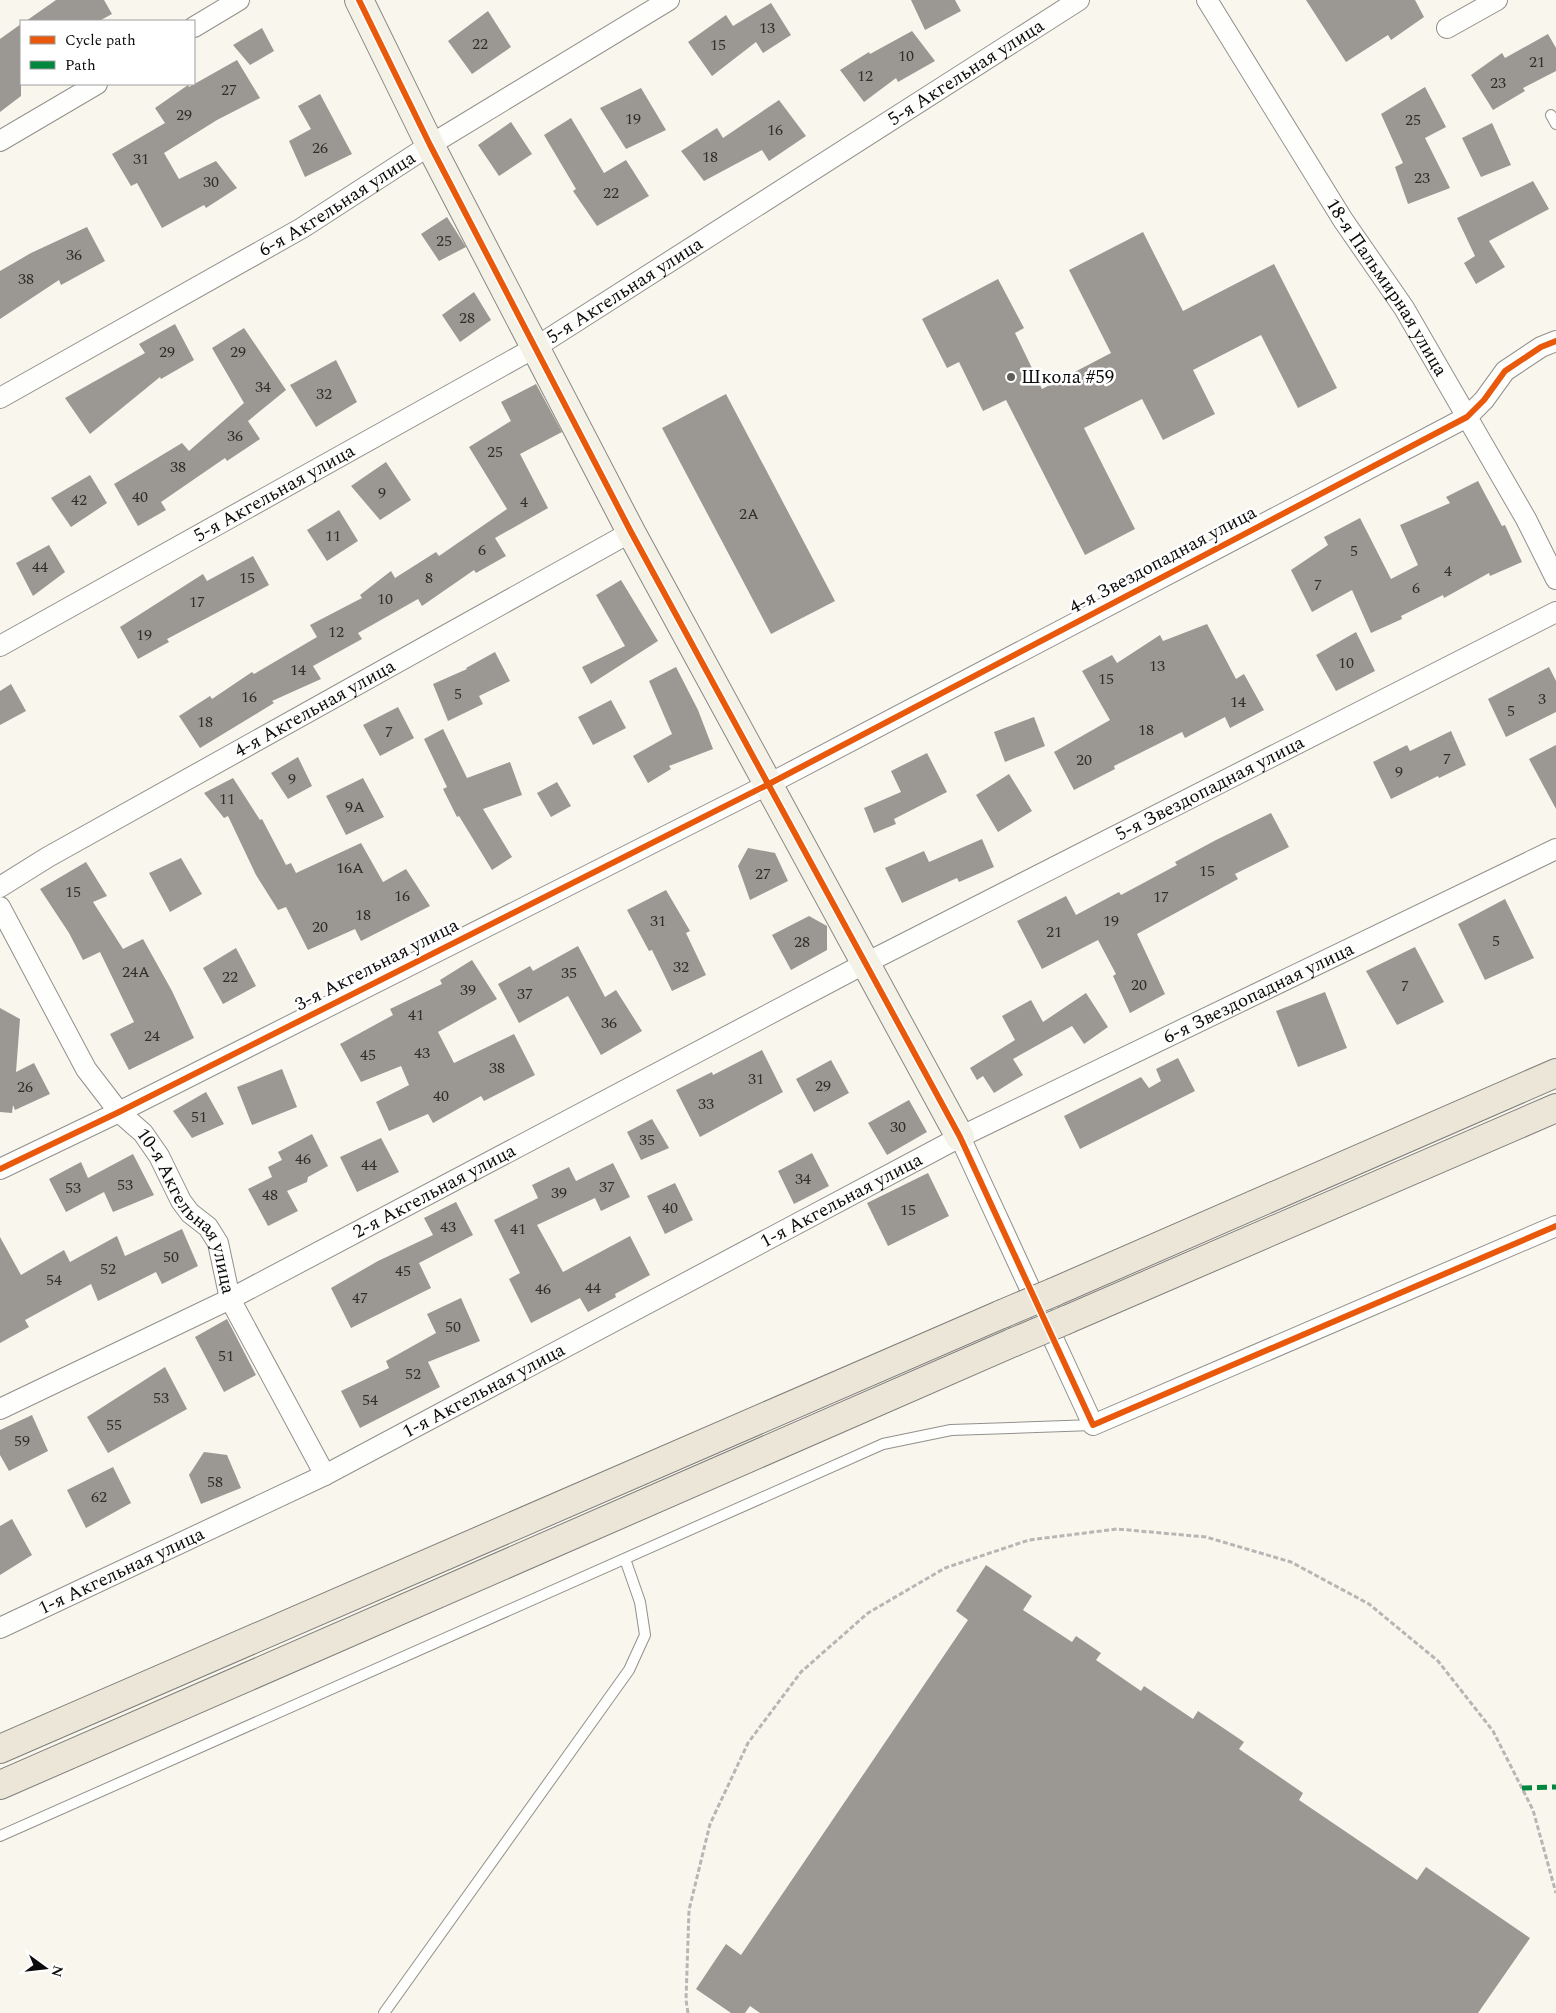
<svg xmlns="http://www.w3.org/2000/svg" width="1556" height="2013" font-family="Spectral,serif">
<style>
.building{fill:#9b9894}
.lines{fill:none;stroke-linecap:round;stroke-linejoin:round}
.lane-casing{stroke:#92908c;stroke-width:12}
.street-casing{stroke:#92908c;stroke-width:22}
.secondary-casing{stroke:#888783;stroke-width:30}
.primary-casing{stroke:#7f7e7a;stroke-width:30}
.path{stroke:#b7b6b5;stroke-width:3;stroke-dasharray:5 2.5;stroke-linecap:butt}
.lane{stroke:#fefefc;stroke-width:10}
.street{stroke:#fefefc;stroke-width:20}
.secondary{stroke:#f4f2e7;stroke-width:28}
.primary{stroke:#ebe6d7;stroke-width:28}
.primary-bridge-casing{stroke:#7f7e7a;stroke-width:30;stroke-linecap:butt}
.primary-bridge{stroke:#ebe6d7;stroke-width:28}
.quiet{stroke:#00873e;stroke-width:5;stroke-dasharray:10 5;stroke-linecap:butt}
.cycleway-casing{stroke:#fff;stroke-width:9}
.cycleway{stroke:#e8590c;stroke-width:6}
.poi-dot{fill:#5e5d59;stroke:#fff;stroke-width:2}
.labels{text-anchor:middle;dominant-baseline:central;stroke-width:5;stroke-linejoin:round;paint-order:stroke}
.number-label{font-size:16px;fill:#2e2e2c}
.street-label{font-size:19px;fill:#0a0a0a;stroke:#fff}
.poi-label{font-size:19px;fill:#0a0a0a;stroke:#fff;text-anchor:start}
</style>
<rect width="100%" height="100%" fill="#f9f6ed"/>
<!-- building -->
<g class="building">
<polygon points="56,0 104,0 112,14 99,21 26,21"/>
<polygon points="911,0 955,0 961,11 925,30"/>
<polygon points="1306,0 1415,0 1424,17 1391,40 1388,35 1346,62"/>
<polygon points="771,3 791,35 763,53 756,42 712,76 688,42 726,15 733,26"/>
<polygon points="488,11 511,47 472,74 448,41"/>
<polygon points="21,24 21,96 0,112 0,39"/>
<polygon points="262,28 274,51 250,65 233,45"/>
<polygon points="912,31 935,61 898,82 896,78 864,102 840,70 869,52 870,54"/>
<polygon points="1548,34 1556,48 1556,71 1523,88 1525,91 1493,110 1471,75 1502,53 1505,58"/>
<polygon points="237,60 260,98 217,120 164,153 179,179 216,161 237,188 206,208 204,205 162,228 137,183 131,186 112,154 165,123 155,108 188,85 189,87"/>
<polygon points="1425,87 1446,127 1425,138 1450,188 1408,204 1395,167 1403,163 1381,114"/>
<polygon points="641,88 666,130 626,149 600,108"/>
<polygon points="320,94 352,154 305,177 289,141 311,129 298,106"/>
<polygon points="779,100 806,136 769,161 762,150 704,181 681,151 717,128 723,138"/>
<polygon points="571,118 604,173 626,160 649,196 597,226 573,191 576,189 544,135"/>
<polygon points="511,122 532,154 499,176 478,145"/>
<polygon points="1492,123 1511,165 1481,177 1462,138"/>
<polygon points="1533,181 1549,209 1489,241 1505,267 1476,284 1464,263 1475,256 1457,218"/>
<polygon points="447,217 466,247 439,261 421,234"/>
<polygon points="87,227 105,261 61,285 59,280 0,319 0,271 31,253"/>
<polygon points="1143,232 1183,311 1274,264 1337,388 1298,408 1261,335 1193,370 1215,414 1163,440 1142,399 1084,428 1135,529 1085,555 1006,400 983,411 959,362 947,368 922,319 998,279 1024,328 1015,333 1042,389 1111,353 1069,270"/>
<polygon points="474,292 491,320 460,342 442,315"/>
<polygon points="175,324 194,360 161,379 160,377 90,434 65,398 145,353 139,344"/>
<polygon points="244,328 286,390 248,421 260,439 227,461 225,458 161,502 166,510 138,526 114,484 182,443 189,451 244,403 212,348"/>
<polygon points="336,360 357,402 316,427 290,385"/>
<polygon points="536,384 562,432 520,454 548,508 495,538 506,556 476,573 474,570 422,606 418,599 358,633 362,639 313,666 321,679 272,701 274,703 200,748 179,716 210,696 212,699 252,672 254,674 317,637 310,625 362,598 360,595 391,571 395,578 436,552 439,556 507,509 469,447 511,421 501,402"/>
<polygon points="726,394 835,601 771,634 662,428"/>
<polygon points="386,462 411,500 380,520 351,486"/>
<polygon points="90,475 107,503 71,527 51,498"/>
<polygon points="1478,481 1502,526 1505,525 1522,562 1490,576 1489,573 1444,598 1443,595 1401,616 1402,619 1371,633 1352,590 1312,612 1291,570 1328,545 1324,537 1360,518 1391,579 1418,565 1400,525 1450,503 1446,497"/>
<polygon points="339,510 358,541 327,561 307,530"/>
<polygon points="49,545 65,572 33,596 16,563"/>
<polygon points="253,556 269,585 167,639 169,642 138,659 120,627 203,574 207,581"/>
<polygon points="621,580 658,641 591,684 582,667 625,646 596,595"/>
<polygon points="1207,624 1236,679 1244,674 1264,710 1230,728 1225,717 1185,738 1182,732 1114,766 1115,769 1074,790 1054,752 1110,720 1082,671 1112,655 1117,663 1160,635 1163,641"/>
<polygon points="1356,632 1375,671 1336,691 1316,655"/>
<polygon points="495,652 510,681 479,696 483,704 448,721 433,684 467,669 466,668"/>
<polygon points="676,667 698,710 713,749 669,766 671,769 648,783 633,756 672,734 649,681"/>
<polygon points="1549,667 1556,681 1556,712 1506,737 1488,699"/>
<polygon points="11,684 26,711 0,725 0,691"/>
<polygon points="611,700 626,728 593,745 578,717"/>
<polygon points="398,707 414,738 380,756 363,725"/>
<polygon points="1034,717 1045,746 1005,762 994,732"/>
<polygon points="443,729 467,778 510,762 522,795 483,809 512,857 492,870 459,816 457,817 443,789 447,787 424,739"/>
<polygon points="1451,731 1466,765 1439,778 1438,776 1391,799 1373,762 1407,745 1410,751"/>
<polygon points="1556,745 1556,809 1529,759"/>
<polygon points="927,753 947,792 894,819 896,824 874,833 864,808 901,792 891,771"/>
<polygon points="298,757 312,786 288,799 271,773"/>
<polygon points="1009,774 1032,811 998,832 976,795"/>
<polygon points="233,778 260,820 262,819 286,865 291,863 296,873 361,843 383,882 406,869 430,906 361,941 355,929 308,950 286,907 278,910 256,875 228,816 224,818 204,793"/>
<polygon points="363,778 384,817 346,835 326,796"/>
<polygon points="557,782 571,806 551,817 537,793"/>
<polygon points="1271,813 1289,847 1235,874 1238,879 1137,934 1165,994 1130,1013 1113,976 1116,974 1098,940 1042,969 1017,921 1066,896 1076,915 1119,892 1121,895 1177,865 1175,862 1216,840"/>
<polygon points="982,839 994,867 959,882 957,878 902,903 885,868 924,851 929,862"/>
<polygon points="748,848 775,853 788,881 750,900 738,866"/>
<polygon points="181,858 202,894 170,912 149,873"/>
<polygon points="86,862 107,896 93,902 123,949 143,939 172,991 194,1038 129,1070 110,1034 134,1022 100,952 83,960 69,933 40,889"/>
<polygon points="666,890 690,931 686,933 706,975 672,991 652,950 649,951 627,910"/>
<polygon points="1505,899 1534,958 1485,980 1458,924"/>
<polygon points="809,916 827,926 827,950 791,970 772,935"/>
<polygon points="578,946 605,997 616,990 642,1031 601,1055 568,996 519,1023 498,984 530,966 533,971"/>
<polygon points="1415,947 1444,1002 1397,1025 1366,971"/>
<polygon points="236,948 256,986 223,1004 203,968"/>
<polygon points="472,960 497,999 438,1032 454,1063 514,1034 535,1075 484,1101 481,1096 433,1123 428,1114 389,1131 376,1102 409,1085 401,1066 361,1082 340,1044 393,1015 390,1009 442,984 440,980"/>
<polygon points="1325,992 1347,1048 1298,1067 1276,1011"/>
<polygon points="1086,993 1108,1027 1084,1044 1072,1026 1013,1059 1023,1075 994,1093 983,1076 977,1080 970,1068 1015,1040 1002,1016 1031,1000 1043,1022"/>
<polygon points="0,1008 20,1019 16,1072 34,1063 50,1094 15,1110 13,1105 12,1113 0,1112"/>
<polygon points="762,1050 783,1092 700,1137 676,1090 712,1072 713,1075"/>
<polygon points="1178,1058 1195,1091 1080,1149 1064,1116 1141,1077 1149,1088 1161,1081 1156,1069"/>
<polygon points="831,1060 849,1093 814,1112 796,1079"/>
<polygon points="282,1069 297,1107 252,1125 237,1087"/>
<polygon points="206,1092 224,1124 192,1138 173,1111"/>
<polygon points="909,1100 927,1132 887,1155 868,1123"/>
<polygon points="652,1119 669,1148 641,1160 627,1132"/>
<polygon points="312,1134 328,1166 308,1177 307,1182 287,1191 298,1211 268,1226 248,1189 272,1177 268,1167 282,1160 278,1152"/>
<polygon points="381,1138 399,1172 357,1192 340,1157"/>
<polygon points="812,1153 829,1186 794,1204 778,1171"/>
<polygon points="133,1154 154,1195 113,1212 104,1192 66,1212 49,1179 81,1162 88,1178"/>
<polygon points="613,1163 630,1197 601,1211 595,1198 537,1225 563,1272 630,1236 650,1275 615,1294 616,1297 588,1312 580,1298 531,1323 509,1279 520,1273 494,1220 538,1198 532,1185 569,1167 576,1181"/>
<polygon points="928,1173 949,1216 888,1246 867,1203"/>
<polygon points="675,1183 693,1220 665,1234 647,1196"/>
<polygon points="456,1202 473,1235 419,1263 431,1288 351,1328 331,1288 378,1261 433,1235 424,1218"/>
<polygon points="182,1229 198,1266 162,1284 156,1272 98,1301 91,1284 25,1320 29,1327 0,1343 0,1237 21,1275 64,1250 70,1262 117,1236 125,1256"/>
<polygon points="461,1298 480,1341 428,1362 440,1387 360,1428 341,1391 389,1368 386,1361 436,1333 427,1314"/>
<polygon points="227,1319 256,1375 224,1392 195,1337"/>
<polygon points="165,1367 187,1409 108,1453 87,1417"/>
<polygon points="32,1415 48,1451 9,1471 0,1455 0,1430"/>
<polygon points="204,1452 227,1455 241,1488 201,1504 189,1475"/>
<polygon points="113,1467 131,1503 86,1528 67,1490"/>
<polygon points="12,1519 32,1555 0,1575 0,1526"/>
<polygon points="986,1565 1032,1596 1023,1610 1072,1642 1076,1636 1101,1653 1096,1660 1141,1691 1144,1686 1193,1719 1198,1711 1244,1742 1239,1749 1303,1793 1299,1800 1417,1880 1426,1867 1530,1938 1478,2013 760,2013 750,2006 745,2013 731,2013 696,1989 726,1944 741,1955 968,1620 956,1611"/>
</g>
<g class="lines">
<!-- lane casing -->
<g class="lane-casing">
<g id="lane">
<polyline points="1551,115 1556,124"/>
<polyline points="0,1836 883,1444 951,1430 1093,1425"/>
<polyline points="384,2013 629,1670 645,1635 640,1602 625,1559"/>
</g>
</g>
<!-- street casing -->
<g class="street-casing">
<g id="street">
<path id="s1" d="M 1207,0 L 1343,220 L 1404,308 L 1526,519 L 1556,579"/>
<polyline points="194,27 239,0"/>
<polyline points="1447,28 1497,0"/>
<polyline points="0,141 97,84"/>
<path id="s2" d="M 0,398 L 302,228 L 430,145 L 669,0"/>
<path id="s3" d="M 0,646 L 536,347 L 1079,0"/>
<path id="s4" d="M 0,887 L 48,857 L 631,532"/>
<path id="s5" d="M 0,907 L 86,1069 L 119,1112 L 143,1133 L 159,1156 L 181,1201 L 190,1213 L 208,1227 L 218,1243 L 230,1299 L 325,1475"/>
<polyline points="960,1137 1093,1425 1556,1226"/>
<polyline points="0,1169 119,1112 767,785 1467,417 1484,400 1505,371 1541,347 1556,341"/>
<path id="s6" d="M 0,1409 L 230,1299 L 864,964 L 1556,612"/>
<path id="s7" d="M 0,1628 L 325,1475 L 960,1137 L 1556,849"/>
</g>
</g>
<!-- secondary casing -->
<g class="secondary-casing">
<polyline id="secondary" points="359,0 430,145 631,532 960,1137"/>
</g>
<!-- primary casing -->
<g class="primary-casing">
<g id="primary">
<polyline points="1054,1292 1556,1073"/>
<polyline points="1066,1320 1556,1108"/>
<polyline points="0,1749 1002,1314"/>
<polyline points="0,1785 1014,1342"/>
</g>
</g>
<!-- path -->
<polyline class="path" points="688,2013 686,2000 689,1910 710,1824 748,1743 801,1672 868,1613 945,1568 1029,1540 1117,1529 1206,1537 1291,1562 1369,1604 1438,1661 1493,1731 1533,1810 1556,1893"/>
<!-- lane -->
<use href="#lane" class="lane"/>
<!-- street -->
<use href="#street" class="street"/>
<!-- secondary -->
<use href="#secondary" class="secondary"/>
<!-- primary -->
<use href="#primary" class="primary"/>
<!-- primary-bridge casing -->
<g class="primary-bridge-casing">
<g id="primary-bridge">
<polyline points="1002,1314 1054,1292"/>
<polyline points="1014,1342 1066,1320"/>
</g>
</g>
<!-- primary-bridge -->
<use href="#primary-bridge" class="primary-bridge"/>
<!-- quiet -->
<polyline class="quiet" points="1522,1788 1556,1787"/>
<!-- cycleway casing -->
<g class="cycleway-casing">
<g id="cycleway">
<polyline points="359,0 430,145 631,532 960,1137 1093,1425 1556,1226"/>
<polyline points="0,1169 119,1112 767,785 1467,417 1484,400 1505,371 1541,347 1556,341"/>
</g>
</g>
<!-- cycleway -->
<use href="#cycleway" class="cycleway"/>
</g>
<!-- markers -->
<circle class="poi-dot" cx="1011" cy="377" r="5"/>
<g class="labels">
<!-- number labels -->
<g class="number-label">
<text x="767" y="28">13</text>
<text x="480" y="44">22</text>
<text x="718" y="45">15</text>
<text x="906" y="56">10</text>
<text x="1537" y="62">21</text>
<text x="865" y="76">12</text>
<text x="1498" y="83">23</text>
<text x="229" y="90">27</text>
<text x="184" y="115">29</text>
<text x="633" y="119">19</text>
<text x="1413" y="120">25</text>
<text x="775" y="130">16</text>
<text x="320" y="148">26</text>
<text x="710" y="157">18</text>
<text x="141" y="159">31</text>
<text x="1422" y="178">23</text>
<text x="211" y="182">30</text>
<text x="611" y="193">22</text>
<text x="444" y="241">25</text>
<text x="74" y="255">36</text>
<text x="26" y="279">38</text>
<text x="467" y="318">28</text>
<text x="167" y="352">29</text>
<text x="238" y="352">29</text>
<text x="263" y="387">34</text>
<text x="324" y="394">32</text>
<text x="235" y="436">36</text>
<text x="495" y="452">25</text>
<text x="178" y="467">38</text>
<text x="382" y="493">9</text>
<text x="140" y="497">40</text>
<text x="79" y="500">42</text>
<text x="524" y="502">4</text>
<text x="749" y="514">2А</text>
<text x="333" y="536">11</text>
<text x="482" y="550">6</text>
<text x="1354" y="551">5</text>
<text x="40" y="567">44</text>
<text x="1448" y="571">4</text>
<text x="247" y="578">15</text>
<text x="429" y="578">8</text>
<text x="1318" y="585">7</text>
<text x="1416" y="588">6</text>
<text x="385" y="599">10</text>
<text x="197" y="602">17</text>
<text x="336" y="632">12</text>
<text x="144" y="635">19</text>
<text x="1346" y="663">10</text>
<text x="1157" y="666">13</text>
<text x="298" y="670">14</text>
<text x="1106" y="679">15</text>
<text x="458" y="694">5</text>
<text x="249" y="697">16</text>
<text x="1542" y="699">3</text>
<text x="1238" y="702">14</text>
<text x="1511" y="711">5</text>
<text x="205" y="722">18</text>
<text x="1146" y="730">18</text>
<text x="389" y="732">7</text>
<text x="1447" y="759">7</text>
<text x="1084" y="760">20</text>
<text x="1399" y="772">9</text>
<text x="292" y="779">9</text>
<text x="227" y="799">11</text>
<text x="355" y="807">9А</text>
<text x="350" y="868">16А</text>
<text x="1207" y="871">15</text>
<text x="763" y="874">27</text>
<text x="73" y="892">15</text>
<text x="402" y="896">16</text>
<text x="1161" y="897">17</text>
<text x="363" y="915">18</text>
<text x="658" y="921">31</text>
<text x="1111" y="921">19</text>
<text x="320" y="927">20</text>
<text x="1054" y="932">21</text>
<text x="1496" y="941">5</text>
<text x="802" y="942">28</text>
<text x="681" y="967">32</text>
<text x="136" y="972">24А</text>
<text x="569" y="973">35</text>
<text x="230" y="977">22</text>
<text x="1139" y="985">20</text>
<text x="1405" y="986">7</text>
<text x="468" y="990">39</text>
<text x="525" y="994">37</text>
<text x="416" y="1015">41</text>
<text x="609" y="1023">36</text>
<text x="152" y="1036">24</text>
<text x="422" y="1053">43</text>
<text x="368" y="1055">45</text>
<text x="497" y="1068">38</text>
<text x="756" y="1079">31</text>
<text x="823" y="1086">29</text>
<text x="25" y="1087">26</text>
<text x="441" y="1096">40</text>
<text x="706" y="1104">33</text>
<text x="199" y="1117">51</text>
<text x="898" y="1127">30</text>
<text x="647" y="1140">35</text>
<text x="303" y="1159">46</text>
<text x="369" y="1165">44</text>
<text x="803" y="1179">34</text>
<text x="125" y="1185">53</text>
<text x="607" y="1187">37</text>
<text x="73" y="1188">53</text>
<text x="559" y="1193">39</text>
<text x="270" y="1195">48</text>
<text x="670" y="1208">40</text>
<text x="908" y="1210">15</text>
<text x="448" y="1227">43</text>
<text x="518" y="1229">41</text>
<text x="171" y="1257">50</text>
<text x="108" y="1269">52</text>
<text x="403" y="1271">45</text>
<text x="54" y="1280">54</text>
<text x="593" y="1288">44</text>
<text x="543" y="1289">46</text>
<text x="360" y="1298">47</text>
<text x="453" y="1327">50</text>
<text x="226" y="1356">51</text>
<text x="413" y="1374">52</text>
<text x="161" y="1398">53</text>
<text x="370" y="1400">54</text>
<text x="114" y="1425">55</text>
<text x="22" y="1441">59</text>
<text x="215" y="1482">58</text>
<text x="99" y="1497">62</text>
</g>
<!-- street labels -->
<g class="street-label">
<text stroke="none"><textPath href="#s3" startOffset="1124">5-я Акгельная улица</textPath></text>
<text stroke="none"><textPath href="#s2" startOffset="389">6-я Акгельная улица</textPath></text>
<text stroke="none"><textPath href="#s1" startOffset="339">18-я Пальмирная улица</textPath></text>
<text stroke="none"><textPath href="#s3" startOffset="719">5-я Акгельная улица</textPath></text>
<text stroke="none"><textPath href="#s3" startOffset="314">5-я Акгельная улица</textPath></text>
<text transform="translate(1163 560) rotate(-28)">4-я Звездопадная улица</text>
<text stroke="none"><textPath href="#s4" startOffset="362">4-я Акгельная улица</textPath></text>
<text stroke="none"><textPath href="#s6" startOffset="1360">5-я Звездопадная улица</textPath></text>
<text transform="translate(377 965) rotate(-27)">3-я Акгельная улица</text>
<text stroke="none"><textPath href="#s7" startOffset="1410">6-я Звездопадная улица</textPath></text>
<text stroke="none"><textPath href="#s6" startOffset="486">2-я Акгельная улица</textPath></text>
<text stroke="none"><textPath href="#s7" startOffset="944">1-я Акгельная улица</textPath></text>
<text stroke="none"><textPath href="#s5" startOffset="361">10-я Акгельная улица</textPath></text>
<text stroke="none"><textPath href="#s7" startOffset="539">1-я Акгельная улица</textPath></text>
<text stroke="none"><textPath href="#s7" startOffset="134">1-я Акгельная улица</textPath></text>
</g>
<!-- poi labels -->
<g class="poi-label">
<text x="1021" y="377">Школа #59</text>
</g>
</g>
<!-- legend -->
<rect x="20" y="20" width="175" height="65" fill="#ffffff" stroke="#9d9d9d"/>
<rect x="30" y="36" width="25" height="8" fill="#e8590c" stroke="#9d9d9d"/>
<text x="65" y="45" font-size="15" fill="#0a0a0a">Cycle path</text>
<rect x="30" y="61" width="25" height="8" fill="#00873e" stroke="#9d9d9d"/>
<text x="65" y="70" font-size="15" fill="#0a0a0a">Path</text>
<!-- north arrow -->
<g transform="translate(45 1968) rotate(105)" stroke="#ffffff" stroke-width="4" paint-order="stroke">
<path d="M0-4L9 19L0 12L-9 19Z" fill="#0a0a0a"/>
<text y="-8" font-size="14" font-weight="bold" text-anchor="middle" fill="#0a0a0a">N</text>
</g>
</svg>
